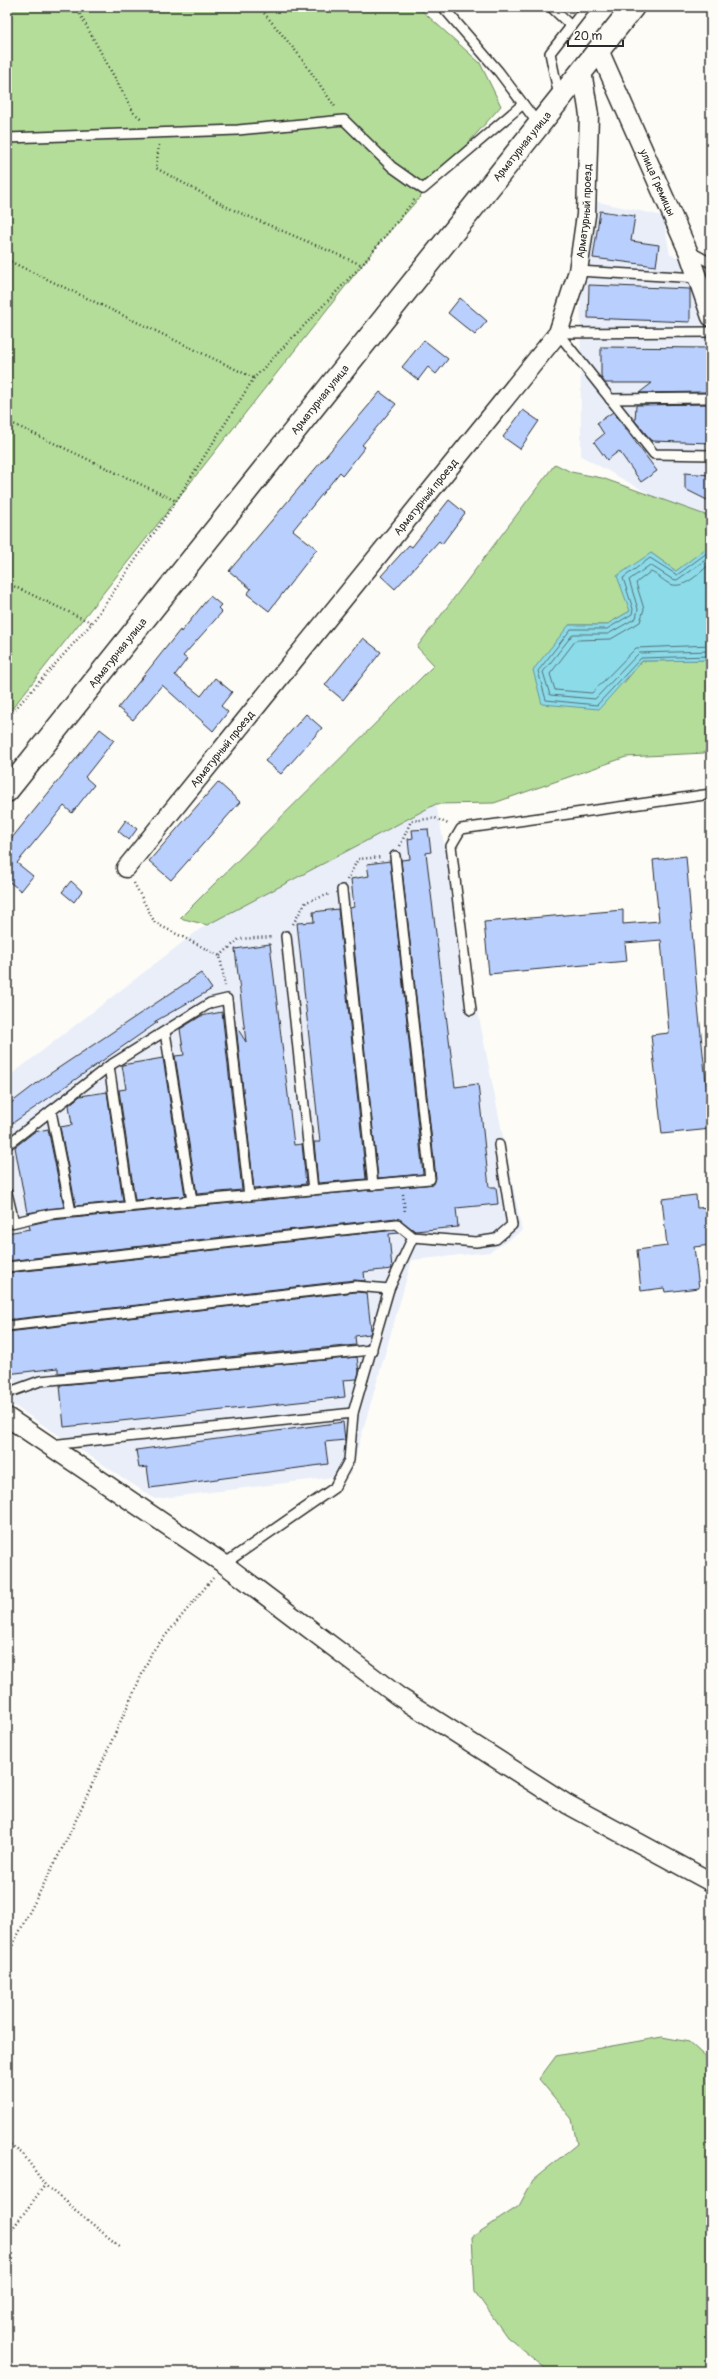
<svg xmlns="http://www.w3.org/2000/svg" width="718" height="2379" font-family="Pangolin,sans-serif">
<style>
.built{fill:#e9eef9}
.green{fill:#b4dd9a;stroke:#708462}
.water{fill:#8cdbe9;stroke:#65959d}
.lines{fill:none;stroke-linecap:round;stroke-linejoin:round}
.shore{stroke:#527177;stroke-width:1}
.building{fill:#b9cffe;stroke:#2b2b2b}
.service-casing{stroke:#2b2b2b;stroke-width:12}
.minor-casing{stroke:#2b2b2b;stroke-width:21}
.tertiary-casing{stroke:#2b2b2b;stroke-width:25}
.path{stroke:#2b2b2b;stroke-width:2.5;stroke-dasharray:1 3;stroke-linecap:butt}
.service{stroke:#fdfcf7;stroke-width:9}
.minor{stroke:#fdfcf7;stroke-width:18}
.tertiary{stroke:#fdfcf7;stroke-width:22}
.labels{text-anchor:middle;dominant-baseline:central;stroke-width:3;stroke-linejoin:round;paint-order:stroke}
.street-label{font-size:11px;fill:#2b2b2b;stroke:#fdfcf7}
</style>
<rect width="100%" height="100%" fill="#fdfcf7"/>
<filter id="ink" filterUnits="userSpaceOnUse"><feTurbulence type="fractalNoise" baseFrequency=".025" numOctaves="2"/><feDisplacementMap in="SourceGraphic" scale="8" xChannelSelector="R" yChannelSelector="G"/><feConvolveMatrix kernelMatrix="1 2 1 2 8 2 1 2 1" color-interpolation-filters="sRGB"/></filter>
<g filter="url(#ink)">
<!-- built -->
<g class="built">
<polygon points="580,198 663,216 670,255 711,265 711,528 581,456"/>
<polygon points="436,804 522,1231 490,1252 412,1260 350,1475 155,1499 7,1401 7,1078 200,929"/>
</g>
<!-- green -->
<g class="green">
<polygon points="7,7 418,7 480,63 501,106 381,241 7,715"/>
<polygon points="555,464 571,472 602,478 711,517 711,547 676,571 651,553 630,611 606,625 569,625 623,684 642,661 711,660 711,742 704,753 626,757 494,803 436,804 207,925 180,918 434,665 417,647"/>
<polygon points="662,2037 689,2042 711,2062 711,2372 553,2372 546,2369 507,2337 475,2292 472,2237 519,2206 533,2180 577,2144 572,2119 539,2079 556,2056"/>
</g>
<!-- water -->
<polygon class="water" points="709,546 711,547 711,660 642,661 599,709 542,704 533,670 569,625 606,625 630,611 617,576 651,553 676,571"/>
<g class="lines">
<!-- shore -->
<g class="shore">
<polyline points="711,550 677,575 650,558 623,578 633,609 632,614 607,629 571,629 538,671 546,700 597,705 641,658 711,656"/>
<polyline points="711,556 677,580 672,579 650,565 629,580 638,609 636,618 608,634 573,634 543,672 550,695 595,699 639,653 711,651"/>
<path d="M 711,563 C 700,572 683,592 668,583 C 662,580 656,573 650,572 L 636,583 L 644,609 L 640,622 L 611,639 L 576,640 L 550,674 L 555,690 L 592,693 L 636,648 L 711,645"/>
</g>
</g>
<!-- building -->
<g class="building">
<polygon points="600,211 635,216 631,241 659,245 656,266 593,258"/>
<polygon points="589,285 690,289 690,322 588,318"/>
<polygon points="460,298 487,321 475,335 448,313"/>
<polygon points="424,340 448,359 436,374 428,367 418,380 402,367"/>
<polygon points="601,347 708,348 707,392 639,393 652,383 605,383 601,377"/>
<polygon points="380,392 396,404 362,445 365,447 343,475 340,472 293,530 317,549 269,611 247,594 251,589 229,571"/>
<polygon points="707,404 707,409 711,409 711,443 652,441 635,421 636,405"/>
<polygon points="523,410 539,421 520,449 503,437"/>
<polygon points="613,412 657,471 641,482 619,451 607,460 594,442 604,434 597,423"/>
<polygon points="685,473 711,475 711,502 685,489"/>
<polygon points="449,500 465,513 442,544 439,541 395,589 381,576 409,545 412,547"/>
<polygon points="210,596 221,605 218,608 222,612 183,656 187,659 175,675 201,696 215,678 232,692 221,706 228,712 213,731 162,685 133,720 118,708 180,630 181,632"/>
<polygon points="363,638 381,652 343,700 325,685"/>
<polygon points="306,714 322,728 281,774 265,761"/>
<polygon points="100,729 114,740 85,777 94,785 72,813 64,806 17,863 33,876 21,891 7,880 7,844"/>
<polygon points="218,782 240,802 171,880 149,861"/>
<polygon points="126,820 137,829 129,840 118,831"/>
<polygon points="428,829 431,852 426,853 455,1087 478,1084 489,1187 496,1187 498,1204 456,1208 458,1227 415,1231 396,1218 7,1261 7,1233 30,1229 29,1225 51,1220 434,1184 436,1178 401,860 410,859 408,839 413,838 412,830"/>
<polygon points="686,856 698,1006 711,1129 662,1134 651,1035 669,1033 661,940 625,943 627,961 489,974 484,922 623,910 623,924 659,921 653,860"/>
<polygon points="390,861 423,1174 378,1178 350,908 354,907 351,879 369,876 367,864"/>
<polygon points="71,881 82,891 74,902 62,892"/>
<polygon points="338,909 366,1179 318,1183 314,1142 320,1142 297,923 314,922 313,912"/>
<polygon points="270,944 294,1145 302,1144 306,1184 254,1189 236,1026 246,1042 235,949"/>
<polygon points="201,973 212,989 154,1022 158,1022 7,1127 7,1106 45,1077"/>
<polygon points="222,1012 242,1190 197,1194 175,1056 184,1055 180,1029 201,1016"/>
<polygon points="163,1058 185,1196 135,1200 119,1090 126,1089 122,1065"/>
<polygon points="107,1092 123,1201 76,1206 60,1127 72,1125 69,1105 80,1096"/>
<polygon points="48,1129 64,1207 27,1213 15,1147 34,1132"/>
<polygon points="696,1195 697,1208 711,1207 711,1245 694,1247 699,1288 665,1292 664,1288 641,1291 637,1250 667,1246 662,1199"/>
<polygon points="395,1230 399,1233 389,1234 392,1269 364,1272 365,1281 355,1280 7,1320 7,1273"/>
<polygon points="356,1292 367,1293 371,1330 370,1334 355,1336 356,1345 58,1373 58,1368 7,1374 7,1332"/>
<polygon points="357,1357 359,1372 357,1379 343,1380 345,1397 64,1427 60,1385"/>
<polygon points="343,1422 345,1440 325,1442 328,1464 150,1488 147,1467 139,1468 136,1450"/>
</g>
<g class="lines">
<!-- service casing -->
<g class="service-casing">
<g id="service">
<polyline points="443,7 499,72 539,125"/>
<polyline points="551,7 571,26"/>
<polyline points="559,96 550,53 586,7"/>
<polyline points="7,138 238,130 344,120 392,167 423,189 523,104"/>
<polyline points="689,251 711,263"/>
<polyline points="578,271 698,278"/>
<polyline points="558,333 654,454 711,455"/>
<polyline points="558,333 711,332"/>
<polyline points="610,399 711,398"/>
<polyline points="342,890 373,1185"/>
<polyline points="286,936 313,1190"/>
<polyline points="471,1010 451,846 461,829 711,794"/>
<polyline points="165,1032 192,1201"/>
<polyline points="109,1066 130,1207"/>
<polyline points="51,1111 71,1212"/>
<polyline points="7,1145 109,1066 210,1003 227,999 249,1196"/>
<polyline points="7,1193 14,1222"/>
<polyline points="7,1224 50,1214 430,1179 395,856"/>
<polyline points="7,1267 397,1224 413,1237 476,1242 496,1239 512,1225 499,1145"/>
<polyline points="7,1326 356,1286 389,1289"/>
<polyline points="7,1393 40,1381 372,1350"/>
<polyline points="50,1445 353,1413"/>
<polyline points="224,1564 334,1488 349,1460 353,1413 389,1289 413,1237"/>
</g>
</g>
<!-- minor casing -->
<g class="minor-casing">
<g id="minor">
<path id="s1" d="M 599,50 L 688,251 L 711,317"/>
<path id="s2" d="M 126,868 L 558,333 L 578,271 L 586,215 L 589,115 L 582,71"/>
<polyline points="7,1417 224,1564 398,1696 567,1804 711,1882"/>
</g>
</g>
<!-- tertiary casing -->
<g class="tertiary-casing">
<g id="tertiary">
<path id="s3" d="M 7,791 L 633,7"/>
</g>
</g>
<!-- path -->
<g class="path">
<polyline points="76,7 134,113 142,119"/>
<polyline points="259,7 299,55 336,108"/>
<polyline points="159,145 156,168 229,208 362,265"/>
<polyline points="7,260 254,378"/>
<polyline points="7,421 176,501"/>
<polyline points="7,583 92,623"/>
<polyline points="7,718 92,623 176,501 254,378 362,265 415,199"/>
<polyline points="400,846 411,821 435,818 448,824"/>
<polyline points="347,880 358,859 382,857"/>
<polyline points="134,883 155,923 220,956 225,986"/>
<polyline points="293,924 306,902 330,894"/>
<polyline points="220,956 239,939 273,937"/>
<polyline points="403,1194 405,1213"/>
<polyline points="7,1956 70,1833 152,1652 213,1578"/>
<polyline points="7,2143 23,2154 45,2185 119,2246"/>
<polyline points="7,2236 45,2185"/>
</g>
<!-- service -->
<use href="#service" class="service"/>
<!-- minor -->
<use href="#minor" class="minor"/>
<!-- tertiary -->
<use href="#tertiary" class="tertiary"/>
</g>
</g>
<g class="labels">
<!-- street labels -->
<g class="street-label">
<text stroke="none"><textPath href="#s3" startOffset="825">Арматурная улица</textPath></text>
<text stroke="none"><textPath href="#s1" startOffset="145">улица Гремицы</textPath></text>
<text stroke="none"><textPath href="#s2" startOffset="813">Арматурный проезд</textPath></text>
<text stroke="none"><textPath href="#s3" startOffset="501">Арматурная улица</textPath></text>
<text stroke="none"><textPath href="#s2" startOffset="477">Арматурный проезд</textPath></text>
<text stroke="none"><textPath href="#s3" startOffset="177">Арматурная улица</textPath></text>
<text stroke="none"><textPath href="#s2" startOffset="153">Арматурный проезд</textPath></text>
</g>
</g>
<!-- margin -->
<rect width="718" height="2379" fill="none" stroke="#fdfcf7" stroke-width="24"/>
<rect x="12" y="12" width="694" height="2355" fill="none" stroke="#2b2b2b" stroke-width="1.5" filter="url(#ink)"/>
<!-- scale -->
<path d="M568 40v6h55v-6" fill="none" stroke="#2b2b2b" stroke-width="2"/>
<text x="574" y="40" font-size="12" fill="#2b2b2b" stroke="#fdfcf7" stroke-width="3" paint-order="stroke">20 m</text>
</svg>
